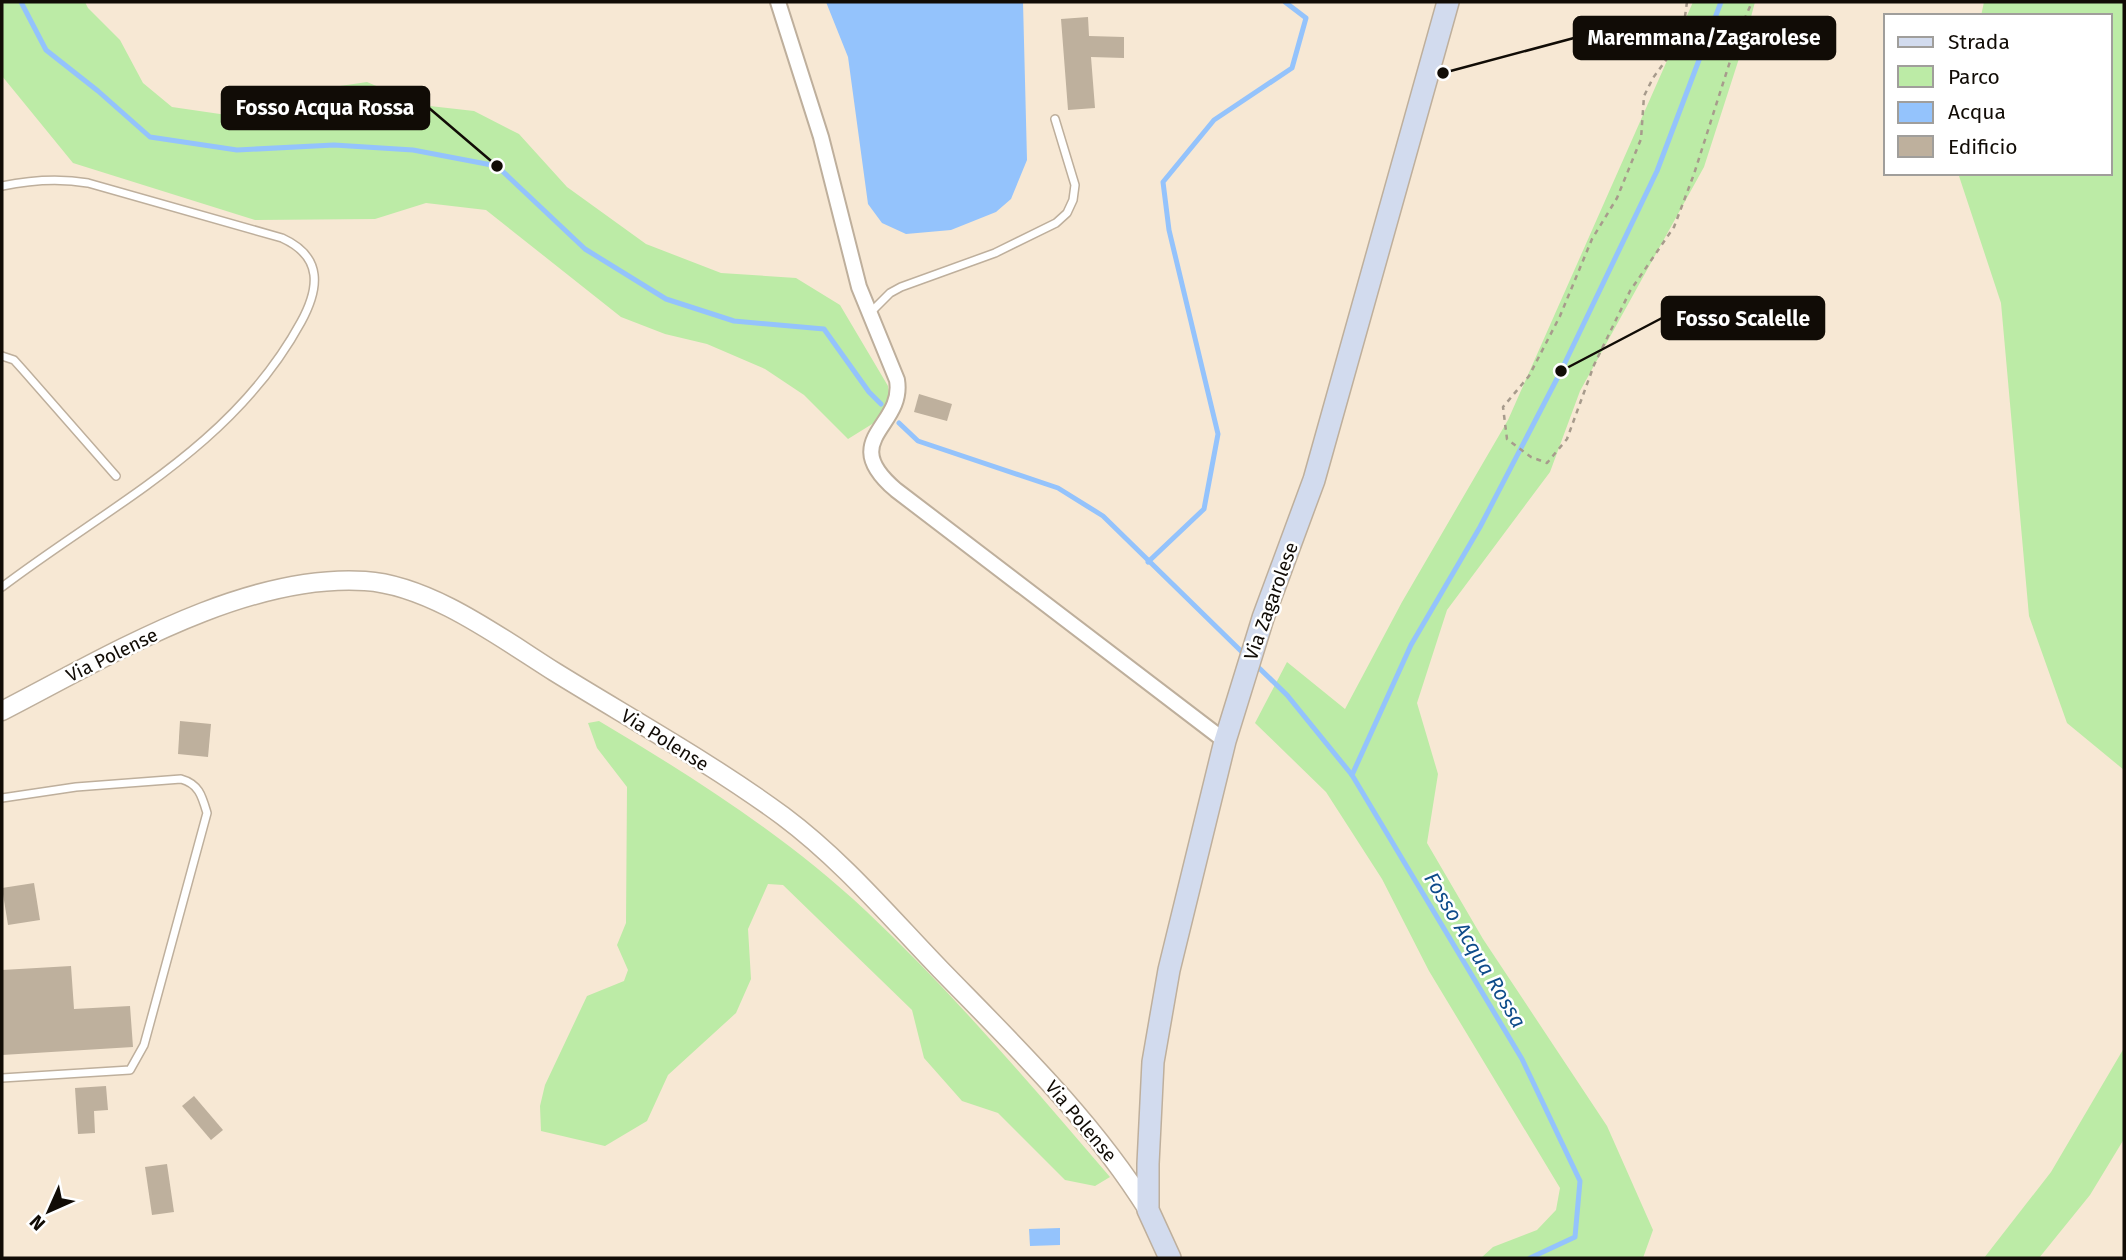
<svg xmlns="http://www.w3.org/2000/svg" width="2126" height="1260" font-family="'Fira Sans',sans-serif">
<style>
.green{fill:#bceba6}
.water{fill:#94c3fc}
.lines{fill:none;stroke-linecap:round;stroke-linejoin:round}
.stream{stroke:#94c3fc;stroke-width:5}
.building{fill:#beb09d}
.service-casing{stroke:#beaf9c;stroke-width:10}
.minor-casing{stroke:#beaf9c;stroke-width:18}
.tertiary-casing{stroke:#beaf9c;stroke-width:21}
.secondary-casing{stroke:#beaf9c;stroke-width:24}
.path{stroke:#a79b8c;stroke-width:2.5;stroke-dasharray:5 5;stroke-linecap:butt}
.service{stroke:#fff;stroke-width:7}
.minor{stroke:#fff;stroke-width:14}
.tertiary{stroke:#fff;stroke-width:18}
.secondary{stroke:#d2dbee;stroke-width:21}
.labels{text-anchor:middle;dominant-baseline:central;stroke-width:5;stroke-linejoin:round;paint-order:stroke}
.street-label{font-size:19px;fill:#110c06;stroke:#fff}
.water-label{font-size:21px;font-style:italic;fill:#0e4c8a;stroke:#fff}
.leader{fill:none;stroke:#110c06;stroke-width:2.5}
.callout-dot{fill:#110c06;stroke:#fff;stroke-width:2.5}
.callout{fill:#110c06;stroke:#110c06;stroke-width:2.5}
.callout-label{font-size:21px;text-anchor:middle;font-weight:bold;fill:#fff}
</style>
<rect width="100%" height="100%" fill="#f7e8d4"/>
<!-- green -->
<g class="green">
<polygon points="2,2 85,2 88,8 120,40 143,83 172,107 261,120 340,86 367,82 421,105 474,111 519,134 567,187 646,244 721,273 796,278 840,305 888,386 890,402 877,421 848,439 804,395 765,369 707,344 665,334 621,317 486,210 426,203 375,219 255,220 73,163 2,76"/>
<polygon points="1693,2 1755,2 1744,43 1704,167 1580,391 1550,472 1447,610 1417,703 1438,774 1427,843 1483,939 1607,1126 1653,1230 1643,1258 1481,1258 1493,1247 1537,1230 1556,1210 1560,1188 1429,971 1382,879 1326,792 1255,723 1287,662 1345,709 1402,602 1508,420"/>
<polygon points="1984,2 2124,2 2124,770 2067,723 2029,616 2001,303 1958,173 2110,173 2110,16 1981,16"/>
<path d="M 599,721 C 693,777 786,836 866,911 C 954,994 1032,1086 1110,1177 L 1095,1186 L 1065,1180 L 998,1113 L 962,1101 L 924,1058 L 912,1010 L 783,885 L 768,884 L 748,929 L 751,979 L 736,1013 L 668,1075 L 647,1121 L 605,1146 L 541,1131 L 540,1106 L 545,1085 L 587,996 L 624,981 L 628,970 L 617,945 L 626,923 L 627,787 L 597,748 L 588,723 Z"/>
<polygon points="2124,1048 2124,1139 2090,1195 2039,1258 1984,1258 2051,1172"/>
</g>
<!-- water -->
<g class="water">
<polygon points="826,2 1023,2 1027,160 1011,199 996,212 951,230 906,234 882,223 868,204 848,57"/>
<polygon points="1060,1228 1060,1245 1030,1246 1029,1229"/>
</g>
<g class="lines">
<!-- stream -->
<g class="stream">
<polyline points="21,2 46,50 98,91 150,137 237,150 334,145 413,150 497,166 585,249 666,299 734,321 824,329 869,392 881,404"/>
<polyline points="899,423 918,441 1058,488 1103,516 1242,652"/>
<polyline points="1148,562 1204,509 1218,434 1169,230 1163,182 1214,120 1292,68 1306,18 1285,2"/>
<polyline points="1256,665 1287,695 1352,775 1522,1059 1580,1181 1575,1237 1530,1258"/>
<polyline points="1352,775 1411,645 1480,527 1561,371 1657,171 1721,2"/>
</g>
</g>
<!-- building -->
<g class="building">
<polygon points="1088,17 1089,36 1124,37 1124,58 1091,57 1095,108 1068,110 1061,19"/>
<polygon points="919,394 952,404 947,421 914,412"/>
<polygon points="180,721 211,724 208,757 178,754"/>
<polygon points="34,883 40,920 8,925 2,888"/>
<polygon points="71,966 74,1009 130,1006 133,1047 2,1055 2,970"/>
<polygon points="106,1086 108,1110 94,1111 95,1133 78,1134 75,1088"/>
<polygon points="194,1096 223,1130 211,1140 182,1106"/>
<polygon points="167,1164 174,1212 152,1215 145,1167"/>
</g>
<g class="lines">
<!-- service casing -->
<g class="service-casing">
<g id="service">
<path d="M 2,186 C 31,180 59,178 88,183 L 282,238 C 324,257 319,289 301,322 C 233,447 110,505 2,587"/>
<polyline points="870,313 890,293 901,287 995,253 1056,223 1067,213 1073,200 1075,185 1055,119"/>
<polyline points="2,356 14,360 23,370 116,476"/>
<path d="M 2,798 L 76,787 L 181,779 C 199,784 202,796 207,813 L 144,1045 L 130,1070 L 2,1078"/>
</g>
</g>
<!-- minor casing -->
<g class="minor-casing">
<path id="minor" d="M 778,2 L 821,137 L 859,287 L 897,380 C 905,427 836,439 896,490 L 1225,741"/>
</g>
<!-- tertiary casing -->
<g class="tertiary-casing">
<path id="tertiary" d="M 2,711 C 107,657 243,573 365,581 C 430,585 501,638 555,672 C 631,719 711,763 783,816 C 842,860 889,916 940,969 C 1014,1045 1092,1120 1148,1210"/>
</g>
<!-- secondary casing -->
<g class="secondary-casing">
<polyline id="secondary" points="1170,1258 1148,1210 1148,1164 1153,1062 1169,970 1225,741 1263,618 1314,480 1448,2"/>
</g>
<!-- path -->
<polyline class="path" points="1687,2 1682,38 1653,78 1644,96 1641,139 1617,198 1592,239 1560,316 1529,376 1503,407 1507,439 1531,457 1547,463 1567,439 1594,365 1630,291 1674,227 1694,174 1741,27 1752,2"/>
<!-- service -->
<use href="#service" class="service"/>
<!-- minor -->
<use href="#minor" class="minor"/>
<!-- tertiary -->
<use href="#tertiary" class="tertiary"/>
<!-- secondary -->
<use href="#secondary" class="secondary"/>
</g>
<g class="labels">
<!-- street labels -->
<g class="street-label">
<text transform="translate(1271 601) rotate(-70)">Via Zagarolese</text>
<text transform="translate(112 655) rotate(-26)">Via Polense</text>
<text transform="translate(665 740) rotate(32)">Via Polense</text>
<text transform="translate(1081 1121) rotate(50)">Via Polense</text>
</g>
<!-- water labels -->
<g class="water-label">
<text transform="translate(1475 950) rotate(59)">Fosso Acqua Rossa</text>
</g>
</g>
<!-- callouts -->
<path class="leader" d="M1443 73L1574 38M497 166L429 108M1561 371L1662 318"/>
<g class="callout-dot">
<circle cx="1443" cy="73" r="7"/>
<circle cx="497" cy="166" r="7"/>
<circle cx="1561" cy="371" r="7"/>
</g>
<g class="callout">
<rect x="1574" y="17" width="261" height="42" rx="7"/>
<rect x="222" y="87" width="207" height="42" rx="7"/>
<rect x="1662" y="297" width="162" height="42" rx="7"/>
</g>
<g class="callout-label">
<text x="1704" y="45">Maremmana/Zagarolese</text>
<text x="325" y="115">Fosso Acqua Rossa</text>
<text x="1743" y="326">Fosso Scalelle</text>
</g>
<!-- border -->
<rect width="2126" height="1260" fill="none" stroke="#110c06" stroke-width="7"/>
<!-- legend -->
<rect x="1884" y="14" width="228" height="161" fill="#ffffff" stroke="#a09e9b" stroke-width="2"/>
<rect x="1898" y="37" width="35" height="10" fill="#d2dbee" stroke="#a09e9b" stroke-width="2"/>
<text x="1948" y="49" font-size="21" fill="#110c06">Strada</text>
<rect x="1898" y="66" width="35" height="21" fill="#bceba6" stroke="#a09e9b" stroke-width="2"/>
<text x="1948" y="84" font-size="21" fill="#110c06">Parco</text>
<rect x="1898" y="102" width="35" height="21" fill="#94c3fc" stroke="#a09e9b" stroke-width="2"/>
<text x="1948" y="119" font-size="21" fill="#110c06">Acqua</text>
<rect x="1898" y="136" width="35" height="21" fill="#beb09d" stroke="#a09e9b" stroke-width="2"/>
<text x="1948" y="154" font-size="21" fill="#110c06">Edificio</text>
<!-- north arrow -->
<g transform="translate(49 1211) rotate(225)" stroke="#ffffff" stroke-width="5" paint-order="stroke">
<path d="M0-5L12 26L0 18L-12 26Z" fill="#110c06"/>
<text y="-10" font-size="19" font-weight="bold" text-anchor="middle" fill="#110c06">N</text>
</g>
</svg>
